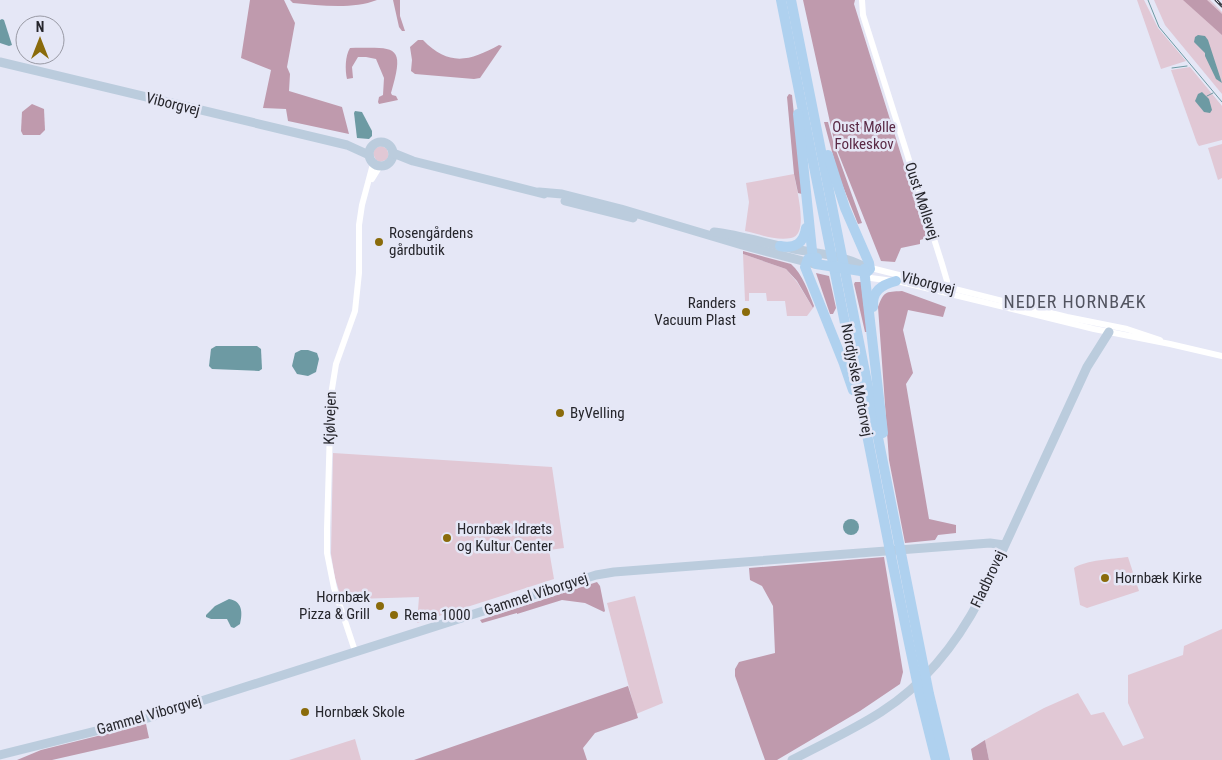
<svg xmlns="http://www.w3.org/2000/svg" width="1222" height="760" font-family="'Roboto Condensed',sans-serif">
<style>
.green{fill:#e1c8d5}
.forest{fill:#bf9aad}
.water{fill:#6d9aa3}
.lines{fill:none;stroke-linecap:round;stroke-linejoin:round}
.stream{stroke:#6d9aa3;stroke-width:1}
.minor{stroke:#fff;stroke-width:6}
.major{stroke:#bcd;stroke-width:9}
.highway{stroke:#afd1ef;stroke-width:10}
.rail-casing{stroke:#3f4047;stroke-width:3}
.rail{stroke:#e5e7f6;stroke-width:1;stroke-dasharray:4;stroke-linecap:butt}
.poi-dot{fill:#8a6b0b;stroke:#e5e7f6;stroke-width:2}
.labels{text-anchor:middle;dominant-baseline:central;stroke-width:5;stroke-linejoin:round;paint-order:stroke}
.street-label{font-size:15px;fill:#26262c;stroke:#e5e7f6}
.park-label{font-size:15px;fill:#5a2945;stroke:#e5e7f6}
.poi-label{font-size:15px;fill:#26262c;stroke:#e5e7f6;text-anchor:start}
.quarter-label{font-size:18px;letter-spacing:1px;fill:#525460;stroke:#e5e7f6}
</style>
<rect width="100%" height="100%" fill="#e5e7f6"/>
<!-- green -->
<g class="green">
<polygon points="1137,0 1144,0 1158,28 1186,61 1161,69"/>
<polygon points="1154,0 1210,0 1222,12 1222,94 1165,25"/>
<polygon points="1190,67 1222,106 1222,140 1199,146 1197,143 1171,70"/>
<polygon points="1222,144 1222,178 1218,180 1208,148"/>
<polygon points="382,146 387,149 389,156 386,160 380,162 376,160 373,154 375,148"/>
<path d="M 794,174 C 796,188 810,235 791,238 C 776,241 759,234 745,231 L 749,202 L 746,183 Z"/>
<polygon points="743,254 786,269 797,282 813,308 807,316 787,316 785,301 767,301 766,293 749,293 749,301 745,301"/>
<polygon points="333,453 552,467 564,548 549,550 554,579 417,623 419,597 356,599 342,601 335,578 331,554"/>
<path d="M 1128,557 L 1139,591 L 1087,608 L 1080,605 L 1074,568 C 1086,560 1113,559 1128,557 Z"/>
<polygon points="635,596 663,703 636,714 607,603"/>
<polygon points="1222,629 1222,760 989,760 985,740 1044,708 1078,693 1091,715 1104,712 1123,746 1144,738 1128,703 1128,675 1183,655 1184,646"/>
<polygon points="355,739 361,760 289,760"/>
</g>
<!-- forest -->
<g class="forest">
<polygon points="250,0 284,0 295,23 287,67 290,74 289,91 342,107 349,134 288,121 286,109 263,108 271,70 241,58"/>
<path d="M 290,0 L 377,0 C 351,10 319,5 293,3 Z"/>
<polygon points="393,0 400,0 400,16 405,31 402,31 399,27"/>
<polygon points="803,0 855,0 854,4 927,238 920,240 920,244 901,248 895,262 881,261 835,145"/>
<polygon points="1183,0 1207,0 1222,14 1222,35"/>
<path d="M 418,40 L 423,40 C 449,67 470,61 499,45 L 502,46 L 480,78 L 474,79 L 415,74 L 411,71 L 412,60 L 410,47 Z"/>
<path d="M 350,48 C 395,48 406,43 391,93 L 392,95 L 396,96 L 398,100 L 379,104 L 378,102 L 379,97 L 383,95 L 384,78 L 376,59 L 366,57 L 358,57 L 352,67 L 353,78 L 347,79 C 345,70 345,56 350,48 Z"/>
<polygon points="789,94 792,95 802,194 798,193 794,174 787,97"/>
<polygon points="32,104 44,109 45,130 40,135 23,135 21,131 22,112"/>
<polygon points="824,122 828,122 834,145 862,223 858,224 838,174"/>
<path d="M 743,251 L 791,264 C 803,275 808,291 814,306 L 813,308 L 797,281 L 786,269 L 743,254 Z"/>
<polygon points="816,273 829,276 836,308 833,314 830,314"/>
<polygon points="855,282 861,282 867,332 865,332 854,284"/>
<path d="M 902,291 L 946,307 L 943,317 L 908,310 L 903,330 L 913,373 L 906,384 L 929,519 L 956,525 L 956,533 L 938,535 L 935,540 L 905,543 L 889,460 L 878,307 C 884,291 885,292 902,291 Z"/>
<polygon points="884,557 903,672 900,684 860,711 777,760 765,760 735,676 735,669 739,662 775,653 773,606 762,586 750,580 749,568"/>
<polygon points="597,582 600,586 605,611 604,612 585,603 562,600 517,614 517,613 482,623 480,620"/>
<polygon points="628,686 638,718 595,733 583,748 587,760 414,760"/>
<polygon points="146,724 149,738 52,760 17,760 41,750"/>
<polygon points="985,740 989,760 973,760 971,749"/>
</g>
<!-- water -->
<g class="water">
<polygon points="2,19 4,20 12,45 9,46 0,43 0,20"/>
<polygon points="1198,35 1205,36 1208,40 1222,83 1216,79 1205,56 1205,53 1194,42 1195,37"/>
<polygon points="1202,92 1209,99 1212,110 1210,113 1204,112 1195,101 1198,94"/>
<polygon points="355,111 362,112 372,131 372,136 369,139 357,138 354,113"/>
<polygon points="216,346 257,346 261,349 262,369 259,371 212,369 209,366 211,349"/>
<polygon points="301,350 308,350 317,353 319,359 316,372 308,376 297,374 292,366 295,353"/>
<circle cx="851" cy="527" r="8"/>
<path d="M 229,599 C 242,601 243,612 240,624 L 234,628 L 231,627 L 227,619 L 211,619 L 206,617 L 206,615 L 215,606 Z"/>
</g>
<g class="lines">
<!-- stream -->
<g class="stream">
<polyline points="1148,0 1159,27 1222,102"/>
<polyline points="1172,68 1187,66"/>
<polyline points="1207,96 1213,93"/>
</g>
<!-- minor -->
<g class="minor">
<polyline points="862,0 863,15 942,264 947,281 946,288"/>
<polyline points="372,179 380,166"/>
<polyline points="867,267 1067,317 1127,329 1160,340"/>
<polyline points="863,277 901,282 1094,329 1170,344 1222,356"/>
<polyline points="355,651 334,588 327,553 327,529 331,395 336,364 355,311 359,273 359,225 362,205 373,164"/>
</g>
<!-- major -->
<g class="major">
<polyline points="0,62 347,145 369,155"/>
<circle cx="381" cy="154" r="12"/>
<polyline points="393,153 413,161 544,194"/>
<polyline points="539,192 562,194 621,209 742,245 814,264"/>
<polyline points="565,201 633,218"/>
<path d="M 714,232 C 741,235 767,244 794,249 C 816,253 840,255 861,265"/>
<polyline points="0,755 148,718 596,575 614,572 990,543 1004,545"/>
<path d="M 792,760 C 822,744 853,730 881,712 C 925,684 957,643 981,597 L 1087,367 L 1109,332"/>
</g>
<!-- highway -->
<g class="highway">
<polyline points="781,0 892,561 920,696 936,760"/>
<polyline points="791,0 929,694 945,760"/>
<polyline points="798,114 813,260 816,264 867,272 870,269 869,263 845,208 828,155"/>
<path d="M 780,246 C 795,249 804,243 806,228"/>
<polyline points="817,258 808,259 805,267 844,364 853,390"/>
<polyline points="864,269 883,433"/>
<path d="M 873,307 C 872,291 881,285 896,281"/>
</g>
<!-- rail casing -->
<g class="rail-casing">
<polyline id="rail" points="1216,0 1222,6"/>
</g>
<!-- rail -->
<use href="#rail" class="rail"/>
</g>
<!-- markers -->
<g class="poi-dot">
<circle cx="379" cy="242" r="5"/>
<circle cx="746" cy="312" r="5"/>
<circle cx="560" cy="413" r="5"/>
<circle cx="447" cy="538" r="5"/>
<circle cx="1105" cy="578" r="5"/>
<circle cx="380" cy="606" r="5"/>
<circle cx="394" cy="615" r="5"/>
<circle cx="305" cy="712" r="5"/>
</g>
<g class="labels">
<!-- street labels -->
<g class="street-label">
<text transform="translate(173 104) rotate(14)">Viborgvej</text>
<text transform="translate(922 201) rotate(72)">Oust Møllevej</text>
<text transform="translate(928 283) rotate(14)">Viborgvej</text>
<text transform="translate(857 380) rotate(79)">Nordjyske Motorvej</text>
<text transform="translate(330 418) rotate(-88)">Kjølvejen</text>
<text transform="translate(988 579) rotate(-65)">Fladbrovej</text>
<text transform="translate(536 594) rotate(-18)">Gammel Viborgvej</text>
<text transform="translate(149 715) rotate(-16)">Gammel Viborgvej</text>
</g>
<!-- park labels -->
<g class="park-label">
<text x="864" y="127">Oust Mølle<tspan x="864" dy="17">Folkeskov</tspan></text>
</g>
<!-- poi labels -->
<g class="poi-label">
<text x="389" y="233">Rosengårdens<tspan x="389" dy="17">gårdbutik</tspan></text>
<text x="736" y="303" text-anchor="end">Randers<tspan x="736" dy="17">Vacuum Plast</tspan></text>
<text x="570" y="413">ByVelling</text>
<text x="457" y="529">Hornbæk Idræts<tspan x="457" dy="17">og Kultur Center</tspan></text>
<text x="1115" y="578">Hornbæk Kirke</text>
<text x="370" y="597" text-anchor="end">Hornbæk<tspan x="370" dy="17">Pizza &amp; Grill</tspan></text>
<text x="404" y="615">Rema 1000</text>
<text x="315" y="712">Hornbæk Skole</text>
</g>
<!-- quarter labels -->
<g class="quarter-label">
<text x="1075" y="301">NEDER HORNBÆK</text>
</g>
</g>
<!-- north arrow -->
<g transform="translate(40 40)"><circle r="24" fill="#e5e7f6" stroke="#999aa5"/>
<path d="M0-4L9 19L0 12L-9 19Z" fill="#8a6b0b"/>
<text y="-8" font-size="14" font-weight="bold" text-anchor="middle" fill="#26262c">N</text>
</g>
</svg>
